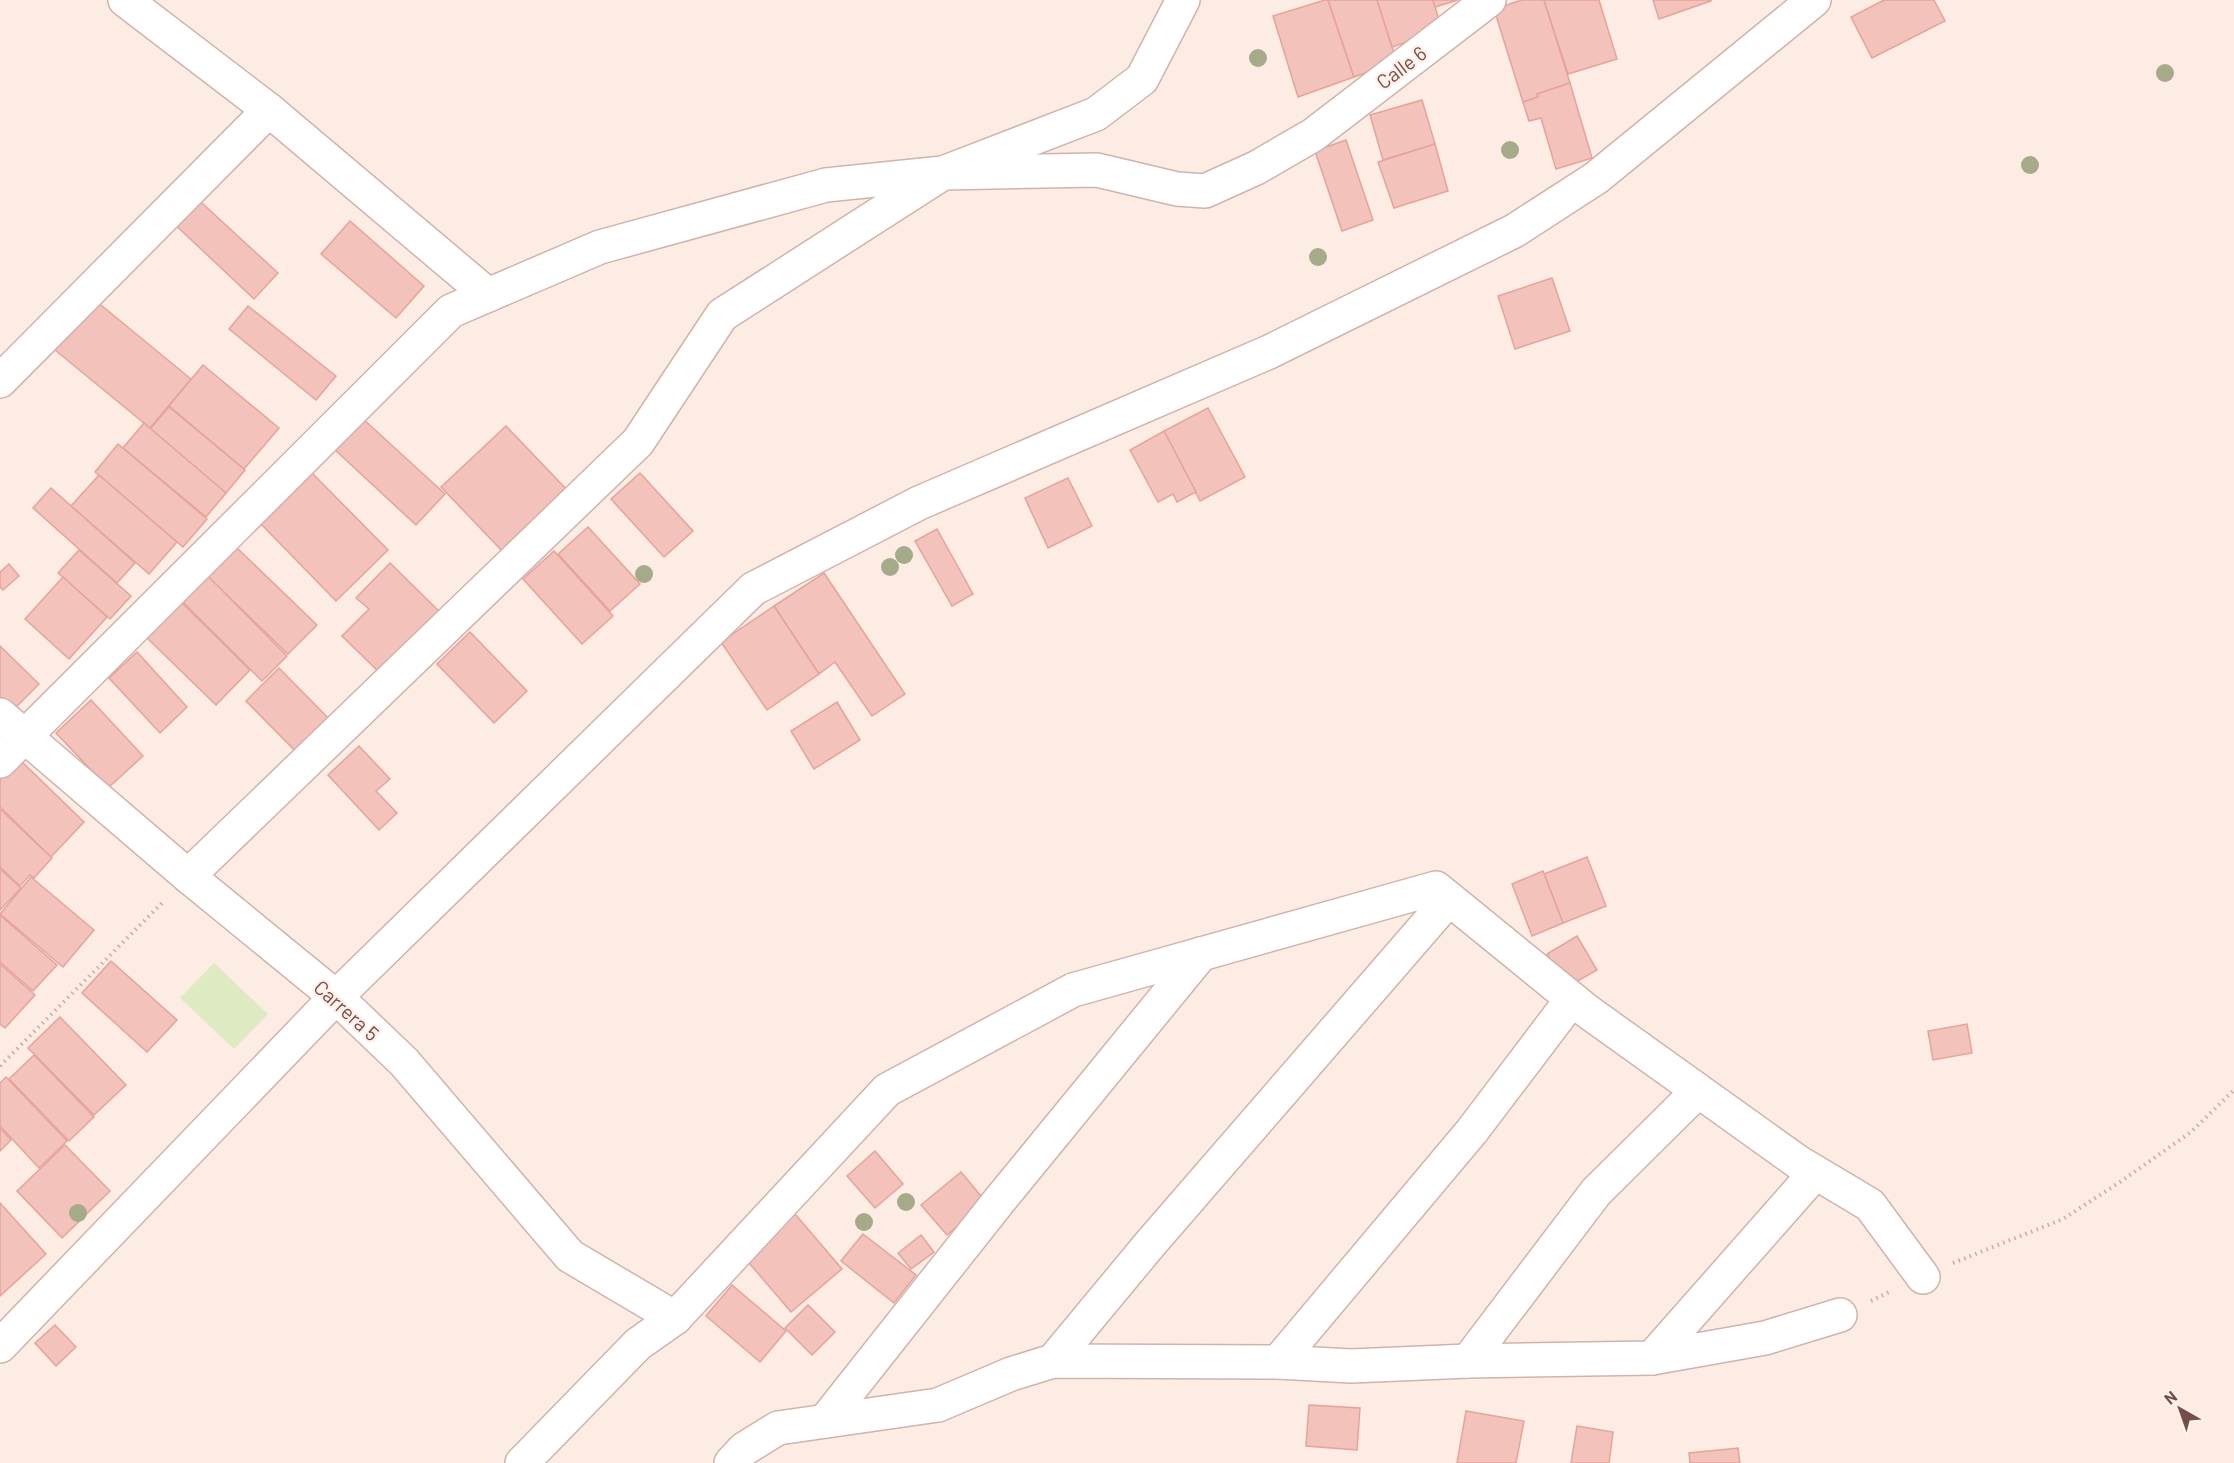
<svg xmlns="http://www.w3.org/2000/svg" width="2234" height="1463" font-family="Barlow,sans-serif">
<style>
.green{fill:#ddeac2}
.building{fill:#f2c2bb;stroke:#e5a39b;stroke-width:1.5}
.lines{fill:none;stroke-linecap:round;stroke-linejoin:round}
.minor-casing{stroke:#d0b3ad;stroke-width:36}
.path{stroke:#d7a59e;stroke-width:4;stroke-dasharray:1.5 4.5;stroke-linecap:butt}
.minor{stroke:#fff;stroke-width:33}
.tree{fill:#a5ab88}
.labels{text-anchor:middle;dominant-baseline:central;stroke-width:5;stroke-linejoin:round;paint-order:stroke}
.street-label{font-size:20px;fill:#754d49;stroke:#fff1ea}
</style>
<rect width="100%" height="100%" fill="#fdece3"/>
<!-- green -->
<polygon class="green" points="214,963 268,1014 234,1049 180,998"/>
<!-- building -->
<g class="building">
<polygon points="1325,0 1328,0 1354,77 1298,97 1273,16"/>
<polygon points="1328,0 1377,0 1397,62 1354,77"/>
<polygon points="1377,0 1433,0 1442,30 1392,47"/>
<polygon points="1433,0 1458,0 1435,7"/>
<polygon points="1522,0 1544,0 1570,83 1537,94 1538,97 1523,102 1494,9"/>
<polygon points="1544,0 1599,0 1617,59 1568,74"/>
<polygon points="1653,0 1711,0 1711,1 1659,19"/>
<polygon points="1884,0 1934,0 1945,21 1872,58 1851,17"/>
<polygon points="1570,83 1592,158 1556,169 1541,118 1529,121 1523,102 1538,97 1537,94"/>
<polygon points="1422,100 1435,144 1383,160 1370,115"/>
<polygon points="1346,140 1373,220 1342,231 1315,151"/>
<polygon points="1435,144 1448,191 1394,208 1378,162"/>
<polygon points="191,193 278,273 254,299 168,218"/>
<polygon points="350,221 424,286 396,318 321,254"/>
<polygon points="1552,278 1570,331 1515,349 1498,296"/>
<polygon points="96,301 191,379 150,428 55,350"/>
<polygon points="248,306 336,376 316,400 229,329"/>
<polygon points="203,365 279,428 244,469 169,406"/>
<polygon points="169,407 245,470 226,493 150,429"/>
<polygon points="1208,408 1245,477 1200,501 1164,431"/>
<polygon points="361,417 445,494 416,525 333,448"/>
<polygon points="144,423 226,493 206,517 123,448"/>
<polygon points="506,426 569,492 504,553 441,487"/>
<polygon points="1164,431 1196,492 1177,502 1173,494 1158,502 1130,450"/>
<polygon points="118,444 207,519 183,547 95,472"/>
<polygon points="312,473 388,550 336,601 261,524"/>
<polygon points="640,473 693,531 664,557 611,499"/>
<polygon points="99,475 177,542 149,574 71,506"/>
<polygon points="1068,478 1092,526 1048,548 1025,498"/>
<polygon points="51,488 135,563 117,583 33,508"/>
<polygon points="588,527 640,584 610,611 558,554"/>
<polygon points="937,529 973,594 952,606 915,541"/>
<polygon points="237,548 317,625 288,654 208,577"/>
<polygon points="79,550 131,596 110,619 58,573"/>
<polygon points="554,551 613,616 582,644 523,579"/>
<polygon points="390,563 446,618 386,679 342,636 369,609 356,598"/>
<polygon points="9,564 19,576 3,590 0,587 0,572"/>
<polygon points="824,573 905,694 872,716 835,662 819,674 774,606"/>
<polygon points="207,575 287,656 262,681 182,601"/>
<polygon points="63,577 107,617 69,659 25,619"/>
<polygon points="179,600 250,670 216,705 145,636"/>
<polygon points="774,606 819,674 767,710 721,642"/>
<polygon points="470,632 527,691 494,723 437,664"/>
<polygon points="0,646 39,684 12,711 0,699"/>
<polygon points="137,652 187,707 160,733 109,678"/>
<polygon points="279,668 337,727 304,760 246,701"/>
<polygon points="91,700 143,756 108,788 56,733"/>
<polygon points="837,702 860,740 814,769 791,731"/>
<polygon points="359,746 390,779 376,791 397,813 379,830 328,775"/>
<polygon points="20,760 84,822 51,857 0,807 0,780"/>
<polygon points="0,809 52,858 34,878 30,875 20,886 0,867"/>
<polygon points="1587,857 1606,906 1563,923 1544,874"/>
<polygon points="0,869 21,888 0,910"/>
<polygon points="1543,871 1563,923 1532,936 1512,884"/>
<polygon points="31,877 94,930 63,967 0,914"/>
<polygon points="0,915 57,965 33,991 0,962"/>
<polygon points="1577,936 1597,970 1567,987 1547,954"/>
<polygon points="111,961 177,1020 147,1052 82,993"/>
<polygon points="0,964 35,995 5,1028 0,1024"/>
<polygon points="60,1017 126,1085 94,1115 28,1048"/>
<polygon points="1967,1024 1972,1053 1933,1060 1928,1031"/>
<polygon points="34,1055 94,1117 69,1141 9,1079"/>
<polygon points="6,1077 67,1141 39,1168 0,1126 0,1083"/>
<polygon points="0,1128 11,1140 0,1151"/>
<polygon points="65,1145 110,1191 62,1238 17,1191"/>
<polygon points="875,1151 903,1184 875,1208 847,1176"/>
<polygon points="961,1172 986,1202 947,1235 921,1205"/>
<polygon points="0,1203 46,1254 0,1296"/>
<polygon points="795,1214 842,1269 791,1312 744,1257"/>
<polygon points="863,1234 916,1275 894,1303 841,1261"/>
<polygon points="921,1235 934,1252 911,1269 898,1253"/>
<polygon points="732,1285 786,1331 760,1362 706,1316"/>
<polygon points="808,1305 835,1332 812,1355 785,1328"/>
<polygon points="55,1325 76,1347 56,1366 35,1343"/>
<polygon points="1309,1405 1360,1408 1357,1450 1306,1446"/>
<polygon points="1466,1411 1524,1421 1516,1463 1457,1463"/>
<polygon points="1577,1426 1613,1432 1609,1463 1571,1463"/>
<polygon points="1738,1448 1740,1463 1690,1463 1689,1453"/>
</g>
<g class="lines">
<!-- minor casing -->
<g class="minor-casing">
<g id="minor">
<polyline points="125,0 269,110 488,295"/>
<polyline points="0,381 269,110"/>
<polyline points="0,715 188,876 336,997 404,1062 570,1256 675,1318"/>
<polyline points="0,761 451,311 600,247 826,185 943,173 1096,114 1142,79 1183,0"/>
<polyline points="188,876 638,442 722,315 943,173 1097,170 1177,189 1205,191 1256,168 1313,135 1489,0"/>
<polyline points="0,1346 336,997 753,589 919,503 1269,352 1514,231 1596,178 1814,0"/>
<polyline points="1652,1358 1815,1173"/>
<polyline points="1053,1361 1150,1244 1449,899"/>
<polyline points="1468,1361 1596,1192 1698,1091"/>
<polyline points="1278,1362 1472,1131 1572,999"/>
<polyline points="825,1421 999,1201 1201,954"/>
<polyline points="522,1463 638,1344 675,1318 887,1090 1073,990 1436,888 1587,1011 1798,1162 1870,1205 1923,1277"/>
<polyline points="731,1463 744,1449 778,1428 938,1405 1011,1374 1053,1361 1278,1362 1351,1366 1468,1361 1652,1358 1765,1338 1840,1315"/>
</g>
</g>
<!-- path -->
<g class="path">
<polyline points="0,1066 164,901"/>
<polyline points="1953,1263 2063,1219 2120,1182 2191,1132 2234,1090"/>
<polyline points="1871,1301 1891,1291"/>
</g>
<!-- minor -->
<use href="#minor" class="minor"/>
</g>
<!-- trees -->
<g class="tree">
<circle cx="1258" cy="58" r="9"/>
<circle cx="2165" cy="73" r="9"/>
<circle cx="1510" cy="150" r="9"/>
<circle cx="2030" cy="165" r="9"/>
<circle cx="1318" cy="257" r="9"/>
<circle cx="904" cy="555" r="9"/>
<circle cx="890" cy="567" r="9"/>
<circle cx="644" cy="574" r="9"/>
<circle cx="906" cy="1202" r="9"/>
<circle cx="78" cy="1213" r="9"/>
<circle cx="864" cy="1222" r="9"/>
</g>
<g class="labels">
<!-- street labels -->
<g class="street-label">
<text transform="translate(1401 67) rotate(-37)">Calle 6</text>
<text transform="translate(347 1010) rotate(42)">Carrera 5</text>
</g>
</g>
<!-- north arrow -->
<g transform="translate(2180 1409) rotate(320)" stroke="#fff1ea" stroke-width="4.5" paint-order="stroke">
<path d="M0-4.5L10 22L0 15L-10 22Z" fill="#754d49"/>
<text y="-9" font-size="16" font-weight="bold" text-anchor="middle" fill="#754d49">N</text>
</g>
</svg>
